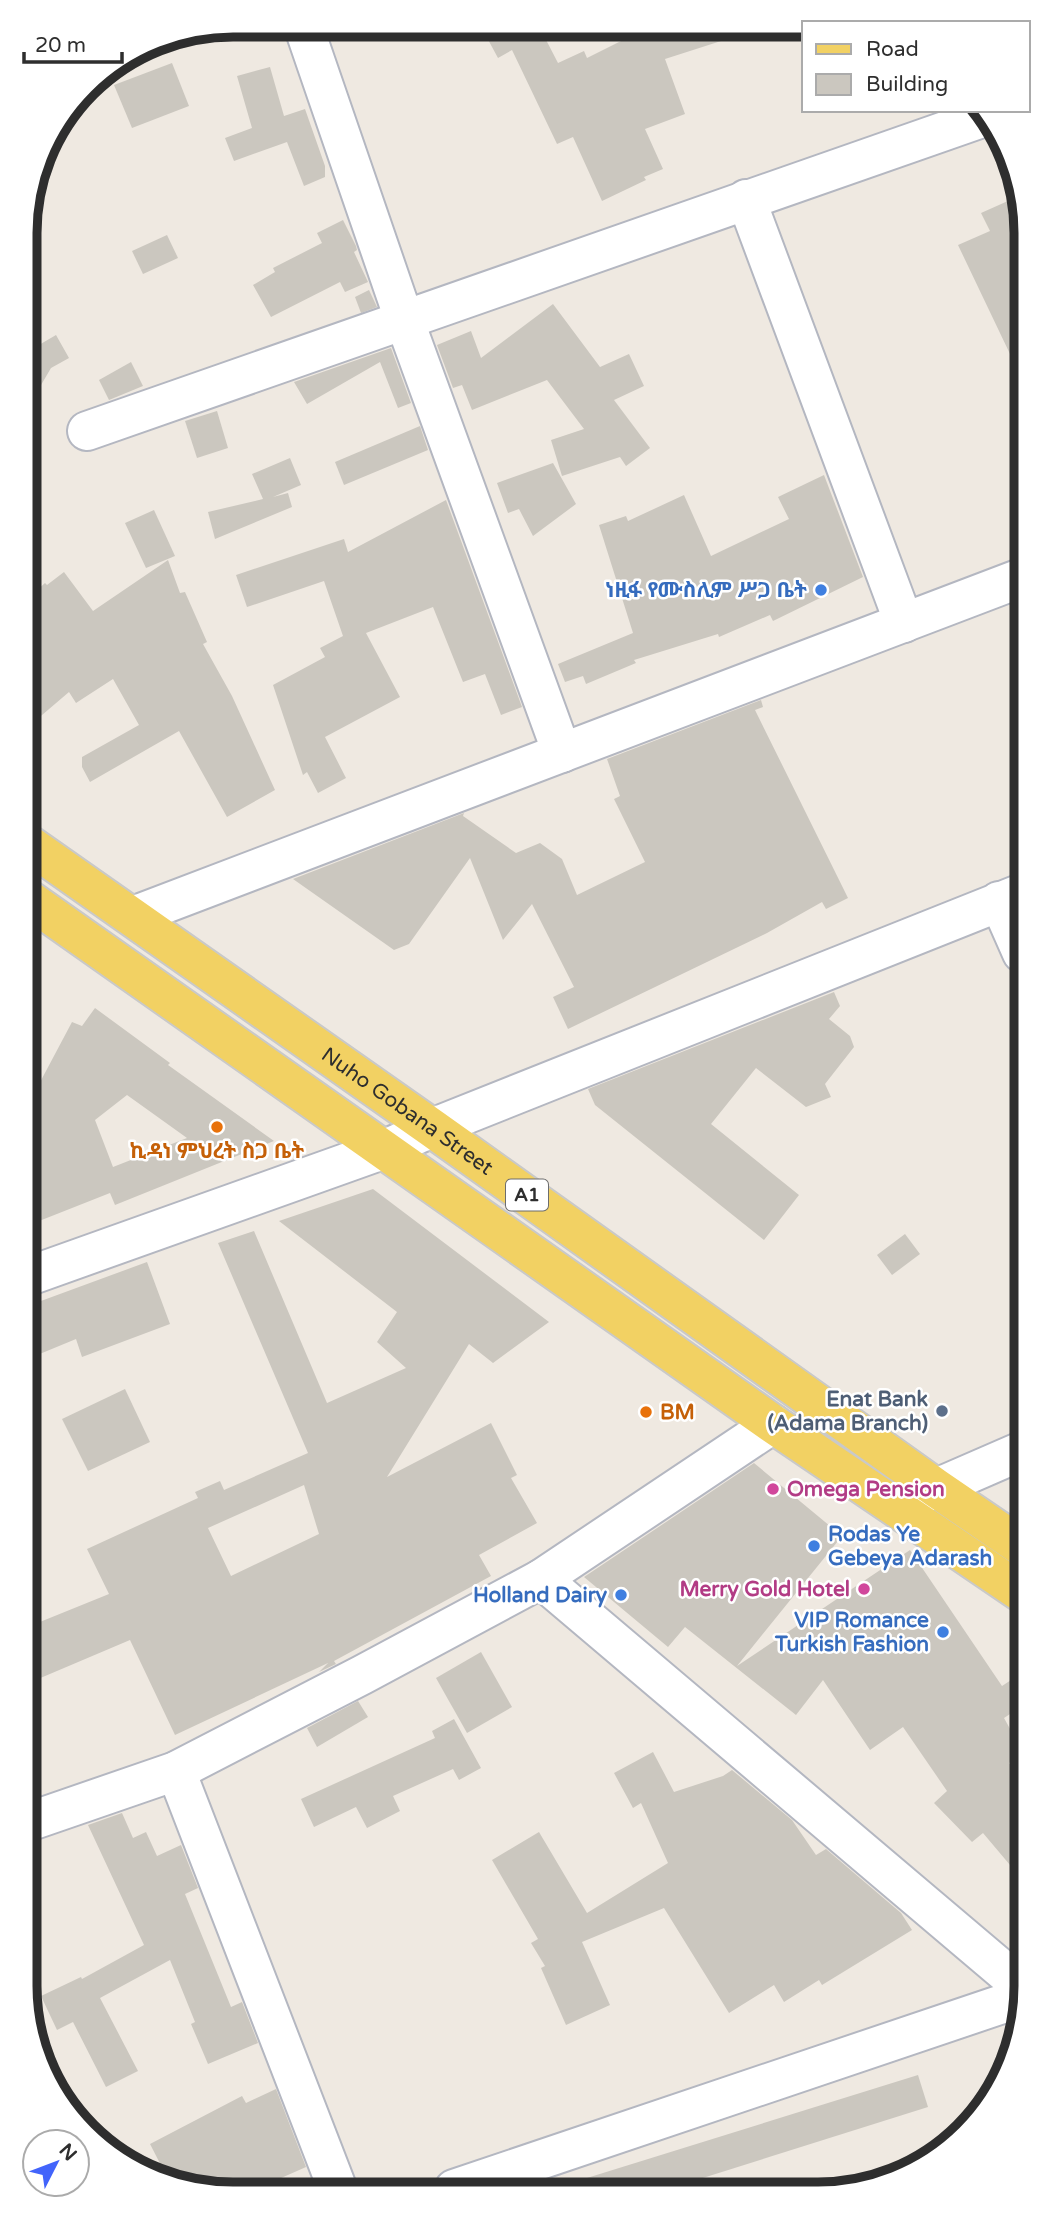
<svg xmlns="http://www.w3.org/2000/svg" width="1051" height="2219" font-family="'Varela Round','Noto Sans Ethiopic',sans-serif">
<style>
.building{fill:#cbc7bf;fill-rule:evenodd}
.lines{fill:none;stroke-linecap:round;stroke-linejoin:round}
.minor-casing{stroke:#b4b7c1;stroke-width:42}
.tertiary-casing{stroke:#b4b7c1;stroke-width:42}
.primary-casing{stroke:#c9c9c9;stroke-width:42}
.minor{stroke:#fff;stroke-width:38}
.tertiary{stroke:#fff;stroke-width:38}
.primary{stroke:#f2d163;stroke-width:38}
.shop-dot{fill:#3f7fe0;stroke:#fff;stroke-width:2.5}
.food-dot{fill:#e8710a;stroke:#fff;stroke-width:2.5}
.service-dot{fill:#5c6f8a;stroke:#fff;stroke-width:2.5}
.hotel-dot{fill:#d1479c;stroke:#fff;stroke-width:2.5}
.labels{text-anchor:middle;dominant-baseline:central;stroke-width:5;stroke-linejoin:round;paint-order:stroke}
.shield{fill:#fff;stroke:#6d6d6d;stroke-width:2}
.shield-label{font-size:19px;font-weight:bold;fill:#2e2e2e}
.shop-label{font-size:21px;font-weight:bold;fill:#366cbe;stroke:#fff;text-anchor:end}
.street-label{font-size:21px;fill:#2e2e2e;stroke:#fff}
.food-label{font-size:21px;font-weight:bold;fill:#c56008;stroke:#fff}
.service-label{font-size:21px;font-weight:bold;fill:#4e5e75;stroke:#fff;text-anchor:end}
.hotel-label{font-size:21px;font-weight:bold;fill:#b23c85;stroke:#fff;text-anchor:start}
.rim{fill:none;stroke:#2e2e2e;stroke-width:9}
</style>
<rect width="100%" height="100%" fill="#efe9e1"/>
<!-- building -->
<g class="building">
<polygon points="501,26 558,27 543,34 558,63 584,51 587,58 649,27 746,28 746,33 665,59 685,114 645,129 663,169 644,177 646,180 602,201 573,137 557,144 512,50 498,58 485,34"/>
<polygon points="172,63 189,106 132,128 114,85"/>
<polygon points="270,67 284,116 305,109 325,166 325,177 304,186 287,142 234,161 225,138 252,128 237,76"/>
<polygon points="1019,196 1020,321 1020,375 958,245 990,231 981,213"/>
<polygon points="343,220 356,246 357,250 354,252 368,282 345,292 340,282 271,317 253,285 275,272 273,268 322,243 317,233"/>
<polygon points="167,235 178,258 143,274 132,251"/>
<polygon points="369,290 377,307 361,313 355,297"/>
<polygon points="553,304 600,367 629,354 644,386 614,400 650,448 626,466 620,457 562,476 551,440 584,429 547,380 472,410 462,385 453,388 437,345 471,331 481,358"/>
<polygon points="56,335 69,358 51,368 27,409 27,352"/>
<polygon points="391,348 411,403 398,408 380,362 307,404 294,382"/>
<polygon points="131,362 143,386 109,400 99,380"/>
<polygon points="217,411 228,448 197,458 185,421"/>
<polygon points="420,426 428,450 344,485 335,462"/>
<polygon points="290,458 301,485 273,497 288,493 292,507 215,539 208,512 263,499 252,474"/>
<polygon points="553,463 576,504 533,536 519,509 508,513 497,483"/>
<polygon points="824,475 863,577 773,621 770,615 719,637 718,634 634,660 636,663 586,684 583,676 565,682 558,664 633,633 599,525 626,516 628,521 684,495 711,556 789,519 778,497"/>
<polygon points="446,500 522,707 501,715 485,674 463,682 433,607 366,633 400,697 325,737 346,778 318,793 307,772 303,775 273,685 325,657 320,648 343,636 324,581 247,607 236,575 344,539 348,552"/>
<polygon points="154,510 175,556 146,568 125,523"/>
<polygon points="168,560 180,593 185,592 207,642 203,644 232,696 275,790 227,817 179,731 90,782 82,767 82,757 139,725 113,679 76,703 69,692 28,727 27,599 45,583 47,585 64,572 93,611"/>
<polygon points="761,700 763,707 755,710 848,898 826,909 822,902 767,933 568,1029 553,997 574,987 532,904 503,940 470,858 409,944 394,950 293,879 464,813 463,816 516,853 540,843 562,859 577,895 645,862 614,799 620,796 607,759"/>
<polygon points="834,992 840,1006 829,1019 850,1036 854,1047 825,1084 831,1097 806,1107 756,1068 711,1124 799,1195 764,1240 595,1105 588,1089"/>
<path d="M 95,1008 L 170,1063 L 168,1065 L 274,1141 L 115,1205 L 110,1193 L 29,1225 L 29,1103 L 72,1022 L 82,1026 ZM 127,1095 L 187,1138 L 113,1167 L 95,1120 Z"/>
<path d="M 373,1189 L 549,1322 L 493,1363 L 469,1344 L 387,1477 L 491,1423 L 517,1475 L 511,1478 L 537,1523 L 479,1555 L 491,1576 L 334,1661 L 336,1664 L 319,1672 L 328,1663 L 175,1735 L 130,1640 L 31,1682 L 30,1626 L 109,1594 L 87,1549 L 198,1498 L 195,1492 L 220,1481 L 224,1490 L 308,1453 L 218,1243 L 254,1231 L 327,1403 L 406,1368 L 377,1342 L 397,1312 L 279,1221 ZM 304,1485 L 319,1534 L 231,1576 L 208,1528 Z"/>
<polygon points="905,1234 920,1254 892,1275 877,1255"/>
<polygon points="147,1262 170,1324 82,1357 76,1339 30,1358 30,1305"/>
<polygon points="125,1389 150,1442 88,1471 62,1419"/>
<polygon points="754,1463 842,1536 737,1666 910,1550 1002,1686 1025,1671 1025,1704 1004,1718 1024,1754 1009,1763 1025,1780 1026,1884 983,1833 972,1842 934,1803 947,1791 903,1727 870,1750 823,1680 796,1715 685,1627 668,1647 584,1577"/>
<polygon points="481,1652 512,1707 467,1733 436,1678"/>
<polygon points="358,1701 368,1717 317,1747 307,1728"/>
<polygon points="454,1719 481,1768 459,1780 453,1769 393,1796 400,1811 367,1828 356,1807 314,1827 301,1799 435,1738 432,1731"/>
<polygon points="653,1752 674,1792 723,1776 732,1770 792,1820 816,1855 826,1849 901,1913 912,1930 822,1985 819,1980 784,2002 774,1985 729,2013 664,1908 582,1942 610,2005 566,2025 541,1968 545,1966 531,1943 538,1939 492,1860 539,1832 587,1913 668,1863 641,1803 633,1808 614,1773"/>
<polygon points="122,1813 133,1838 146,1832 157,1856 181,1845 198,1888 185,1894 231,2007 242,2002 258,2043 208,2064 191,2024 195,2022 170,1960 100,1998 138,2071 106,2087 73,2022 57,2030 41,1996 81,1977 82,1979 144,1945 88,1825"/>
<polygon points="918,2075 928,2107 671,2188 575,2189 574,2182"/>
<polygon points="276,2089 306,2167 254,2190 192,2191 168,2179 150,2144 242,2096 246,2103"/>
</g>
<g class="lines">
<!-- minor casing -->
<g class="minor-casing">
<g id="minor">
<polyline points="303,25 405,322 562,753"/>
<polyline points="746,199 904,623"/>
<path d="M 87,431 C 386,329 683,221 982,118"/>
<polyline points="999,901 1022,953"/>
<polyline points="133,916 1021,578"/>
<polyline points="29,1276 385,1149 432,1128 1022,893"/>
<polyline points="909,1500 1024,1450"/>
<polyline points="541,1579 1026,1990"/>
<polyline points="176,1771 338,2190"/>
<polyline points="31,1821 176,1771 362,1675 541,1579 773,1424"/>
</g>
</g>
<!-- tertiary casing -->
<g class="tertiary-casing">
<polyline id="tertiary" points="454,2189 1026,1996"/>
</g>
<!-- primary casing -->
<g class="primary-casing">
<g id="primary">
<path id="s1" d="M 28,844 L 432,1128 L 936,1488 L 1024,1548"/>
<polyline points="28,899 773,1424 1025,1595"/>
</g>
</g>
<!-- minor -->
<use href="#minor" class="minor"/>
<!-- tertiary -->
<use href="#tertiary" class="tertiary"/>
<!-- primary -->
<use href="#primary" class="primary"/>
</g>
<!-- markers -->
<g class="shop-dot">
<circle cx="821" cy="590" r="7"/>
<circle cx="814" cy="1546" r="7"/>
<circle cx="621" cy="1595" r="7"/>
<circle cx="943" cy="1632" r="7"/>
</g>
<g class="food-dot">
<circle cx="217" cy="1127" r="7"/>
<circle cx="646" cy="1412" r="7"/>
</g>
<circle class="service-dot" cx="942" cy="1411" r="7"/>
<g class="hotel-dot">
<circle cx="773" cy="1489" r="7"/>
<circle cx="864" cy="1589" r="7"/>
</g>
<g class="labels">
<!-- shield labels -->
<rect class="shield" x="506" y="1179.5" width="42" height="31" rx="5"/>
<g class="shield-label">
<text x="527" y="1195">A1</text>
</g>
<!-- shop labels -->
<g class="shop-label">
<text x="807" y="590">ነዚፋ የሙስሊም ሥጋ ቤት</text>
<text x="828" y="1534" text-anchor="start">Rodas Ye<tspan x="828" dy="24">Gebeya Adarash</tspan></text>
<text x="607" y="1595">Holland Dairy</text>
<text x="929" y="1620">VIP Romance<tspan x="929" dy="24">Turkish Fashion</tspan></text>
</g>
<!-- street labels -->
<g class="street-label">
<text stroke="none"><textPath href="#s1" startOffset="464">Nuho Gobana Street</textPath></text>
</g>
<!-- food labels -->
<g class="food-label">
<text x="217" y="1151">ኪዳነ ምህረት ስጋ ቤት</text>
<text x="660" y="1412" text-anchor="start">BM</text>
</g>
<!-- service labels -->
<g class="service-label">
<text x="928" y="1399">Enat Bank<tspan x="928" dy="24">(Adama Branch)</tspan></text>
</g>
<!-- hotel labels -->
<g class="hotel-label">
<text x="787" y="1489">Omega Pension</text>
<text x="850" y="1589" text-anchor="end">Merry Gold Hotel</text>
</g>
</g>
<!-- crop -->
<path d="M0 0H1051V2219H0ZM233 37H818A196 196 0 0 1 1014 233V1986A196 196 0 0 1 818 2182H233A196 196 0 0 1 37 1986V233A196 196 0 0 1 233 37Z" fill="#fff" fill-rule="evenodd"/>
<path class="rim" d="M233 37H818A196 196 0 0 1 1014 233V1986A196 196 0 0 1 818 2182H233A196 196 0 0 1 37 1986V233A196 196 0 0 1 233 37Z"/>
<!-- legend -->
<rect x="802" y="21" width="228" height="91" fill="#ffffff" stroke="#ababab" stroke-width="2"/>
<rect x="816" y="44" width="35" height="10" fill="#f2d163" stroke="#ababab" stroke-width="2"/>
<text x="866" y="56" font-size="21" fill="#2e2e2e">Road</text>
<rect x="816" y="74" width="35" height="21" fill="#cbc7bf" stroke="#ababab" stroke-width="2"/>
<text x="866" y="91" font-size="21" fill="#2e2e2e">Building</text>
<!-- north arrow -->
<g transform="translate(56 2163) rotate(48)"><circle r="33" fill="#ffffff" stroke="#ababab" stroke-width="2"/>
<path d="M0-5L12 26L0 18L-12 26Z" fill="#4264fb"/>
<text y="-10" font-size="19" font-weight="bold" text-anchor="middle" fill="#2e2e2e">N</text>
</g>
<!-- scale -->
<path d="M24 52v10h98v-10" fill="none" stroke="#2e2e2e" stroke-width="3.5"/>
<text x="35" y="52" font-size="21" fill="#2e2e2e" stroke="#ffffff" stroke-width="5" paint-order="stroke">20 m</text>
</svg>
